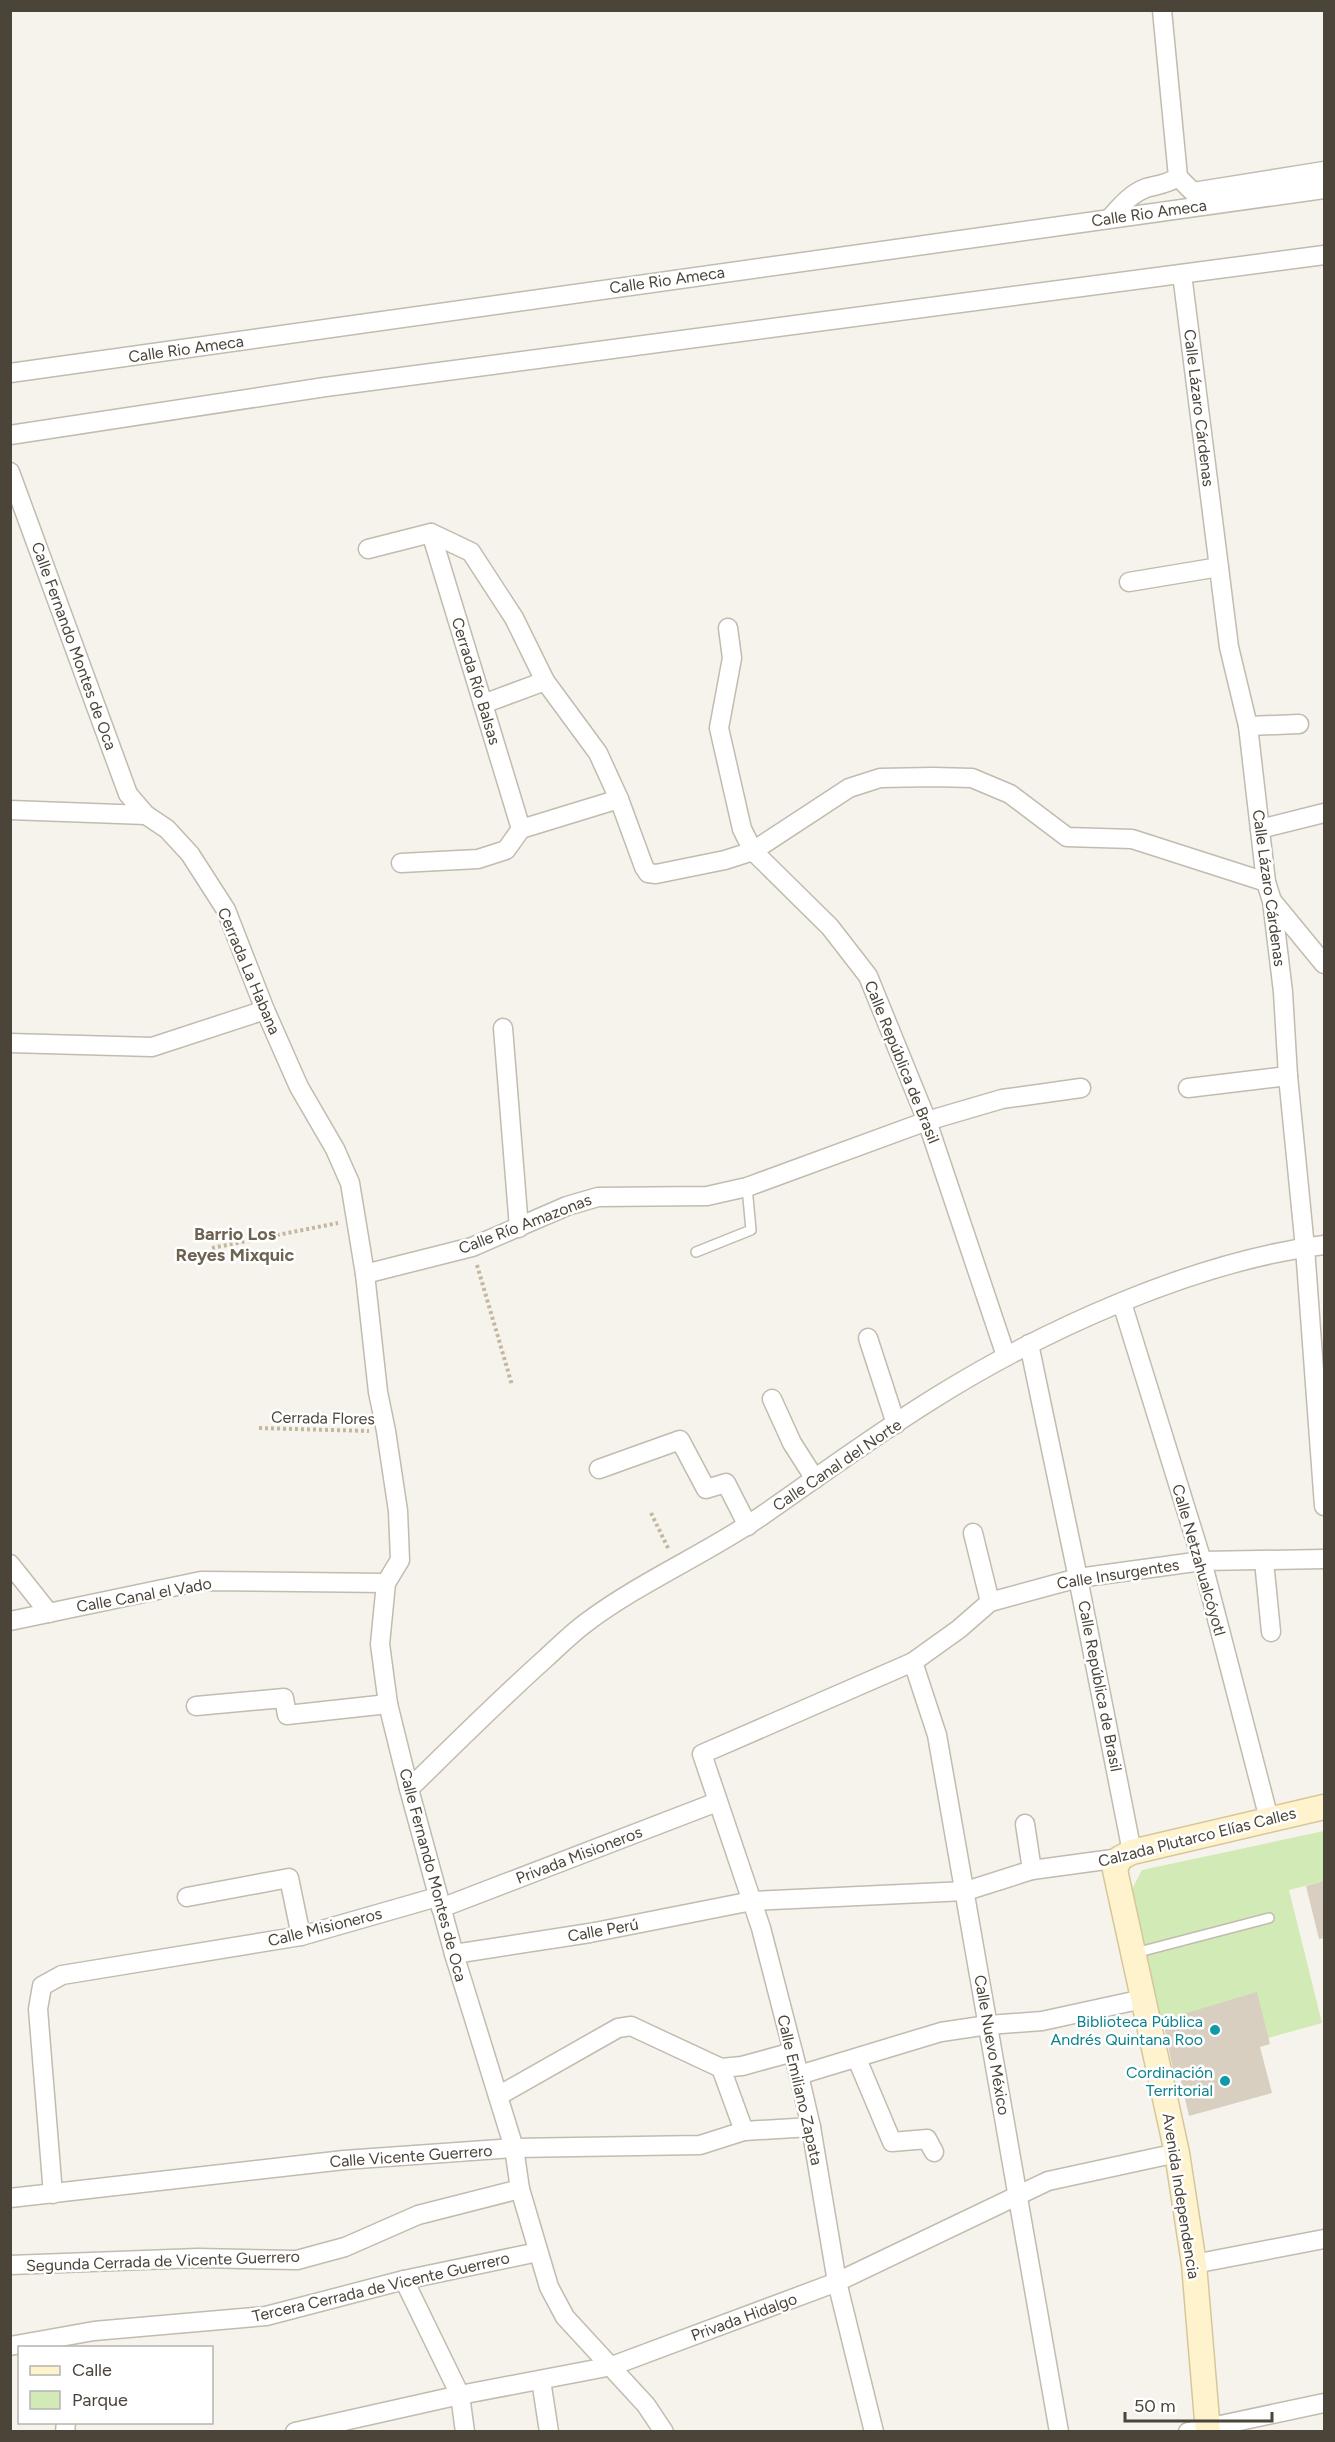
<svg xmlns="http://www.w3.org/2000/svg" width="1335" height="2442" font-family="Figtree,sans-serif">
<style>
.green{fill:#d2eab5}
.building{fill:#d8cfc1}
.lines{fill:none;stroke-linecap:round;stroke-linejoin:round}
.service-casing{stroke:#c2bbae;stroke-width:12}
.minor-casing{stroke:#c2bbae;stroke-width:21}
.secondary-casing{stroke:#d6c79b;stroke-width:27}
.path{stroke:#c4b79f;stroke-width:4;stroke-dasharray:3 3;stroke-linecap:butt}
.service{stroke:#fff;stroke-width:9}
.minor{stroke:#fff;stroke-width:18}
.secondary{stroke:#fff3cd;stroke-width:24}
.culture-dot{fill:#0f9aa8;stroke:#fff;stroke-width:2}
.labels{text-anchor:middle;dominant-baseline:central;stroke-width:5;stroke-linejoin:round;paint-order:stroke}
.street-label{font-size:16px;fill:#4b4439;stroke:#fff}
.culture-label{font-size:16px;fill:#0d838f;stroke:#fff;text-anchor:end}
.neighbourhood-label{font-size:18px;font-weight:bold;fill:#6e6250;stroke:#fff}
</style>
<rect width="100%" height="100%" fill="#f6f3ec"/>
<!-- green -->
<polygon class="green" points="1324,1831 1324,1881 1289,1890 1322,2023 1268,2038 1257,1993 1161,2021 1132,1889 1142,1870"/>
<!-- building -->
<g class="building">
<polygon points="1324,1881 1324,1938 1319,1939 1306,1886"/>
<polygon points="1257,1992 1270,2044 1260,2047 1272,2093 1189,2116 1178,2069 1173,2070 1163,2020"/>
</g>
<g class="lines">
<!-- service casing -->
<g class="service-casing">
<g id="service">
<polyline points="696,1252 751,1230 747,1187"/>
<polyline points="1135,1953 1269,1918"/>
</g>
</g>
<!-- minor casing -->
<g class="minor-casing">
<g id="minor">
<polyline points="1178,177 1193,192 1324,171"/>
<path d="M 1109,219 C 1120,207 1130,194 1146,188 C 1157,185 1168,184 1178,177 L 1162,10"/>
<polyline points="1182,274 1229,647 1248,726 1266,882 1272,901 1283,992 1288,1076 1305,1248 1324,1506"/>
<polyline points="10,373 1324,189"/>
<polyline points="10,435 325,387 1324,255"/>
<polyline points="10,472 128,794 146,815 167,829 190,854 226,910 265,1010 299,1087 335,1149 350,1183 365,1274 378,1392 386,1431 398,1511 400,1560 386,1583 380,1644 388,1704 409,1789 454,1954 514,2148 520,2189 549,2287 565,2317 646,2405 664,2432"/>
<polyline points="431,533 521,829"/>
<polyline points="368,549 431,533 471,552 514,618 545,681 598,753 619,799 644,867 648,873 656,874 725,860 753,851 849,788 880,778 933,777 972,778 1010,794 1067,837 1132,839 1266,882"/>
<polyline points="1129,582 1219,567"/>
<polyline points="728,628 732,658 719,728 742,829 753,851 830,927 868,976 927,1121 1006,1356"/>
<polyline points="483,704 545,681"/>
<polyline points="1248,726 1299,724"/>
<polyline points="10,810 146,815"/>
<polyline points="1260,829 1324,813"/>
<polyline points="401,863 478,859 506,850 521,829 619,799"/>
<polyline points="1273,902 1324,964"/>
<polyline points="503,1028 519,1228"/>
<polyline points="10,1043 152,1047 265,1010"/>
<polyline points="1188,1088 1288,1076"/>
<polyline points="365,1274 472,1247 567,1206 598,1197 707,1196 747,1187 927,1121 1002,1099 1081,1088"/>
<polyline points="1122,1303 1202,1561 1269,1819"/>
<polyline points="868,1338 896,1424"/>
<polyline points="1029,1344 1078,1578 1132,1852"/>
<polyline points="772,1399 792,1443 815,1479"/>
<polyline points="599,1469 680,1440 706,1489 726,1483 748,1526"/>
<polyline points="973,1533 990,1602"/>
<polyline points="1264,1561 1271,1632"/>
<polyline points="10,1564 49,1613"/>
<polyline points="10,1621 201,1581 386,1583"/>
<polyline points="913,1662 937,1735 1059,2432"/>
<polyline points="196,1706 284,1698 287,1715 388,1704"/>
<path d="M 409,1789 C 454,1745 499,1700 546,1658 C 559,1646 572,1633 587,1622 C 642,1581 706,1554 763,1515 C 819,1476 875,1435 933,1399 C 1043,1330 1195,1261 1324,1245"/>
<polyline points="1025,1824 1032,1870"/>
<polyline points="187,1897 289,1878 301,1936"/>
<polyline points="441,1908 717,1802"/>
<polyline points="454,1954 590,1933 752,1901 966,1891 1032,1870 1120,1858"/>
<polyline points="857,2059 892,2142 927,2139 934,2152"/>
<polyline points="721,2068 744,2131"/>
<polyline points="799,2075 941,2032 988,2025 1042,2021 1143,1999"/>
<polyline points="498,2096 618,2028 631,2026 721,2068 742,2066 793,2052"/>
<polyline points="53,2194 38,2009 42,1986 62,1975 301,1936 437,1897"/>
<polyline points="10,2198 344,2160 514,2148 700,2145 744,2131 811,2127"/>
<polyline points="1194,2264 1324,2239"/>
<polyline points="10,2265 198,2258 297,2260 345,2247 418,2215 520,2189"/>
<polyline points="404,2280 460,2395 465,2432"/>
<polyline points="10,2346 94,2331 266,2316 404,2280 538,2252"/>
<polyline points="541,2380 549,2432"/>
<polyline points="65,2432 66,2422"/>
<polyline points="295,2432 460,2395 612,2366 837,2282 1048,2181 1177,2153"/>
<polyline points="874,2432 837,2282 811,2127 799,2075 761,1928 702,1754 913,1662 959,1629 990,1602 1078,1578 1202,1561 1324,1559"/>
<polyline points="1188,2432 1324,2403"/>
</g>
</g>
<!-- secondary casing -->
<g class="secondary-casing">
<polyline id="secondary" points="1208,2432 1194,2264 1177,2153 1115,1870 1120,1858 1132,1852 1324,1807"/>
</g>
<!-- path -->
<g class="path">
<polyline points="212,1248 338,1223"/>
<polyline points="477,1265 512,1385"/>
<polyline points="259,1428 369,1431"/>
<polyline points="651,1513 669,1550"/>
</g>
<!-- service -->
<use href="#service" class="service"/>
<!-- minor -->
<use href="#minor" class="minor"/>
<!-- secondary -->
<use href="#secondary" class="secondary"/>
</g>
<!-- markers -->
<g class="culture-dot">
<circle cx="1215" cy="2030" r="6"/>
<circle cx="1225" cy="2081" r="6"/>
</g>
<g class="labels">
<!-- street labels -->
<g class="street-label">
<text transform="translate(1149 213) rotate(-8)">Calle Rio Ameca</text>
<text transform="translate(667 280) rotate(-8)">Calle Rio Ameca</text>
<text transform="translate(186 349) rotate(-8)">Calle Rio Ameca</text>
<text transform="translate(1199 408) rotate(83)">Calle Lázaro Cárdenas</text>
<text transform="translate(74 646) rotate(70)">Calle Fernando Montes de Oca</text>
<text transform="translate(476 681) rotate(73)">Cerrada Río Balsas</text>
<text transform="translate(1269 888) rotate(82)">Calle Lázaro Cárdenas</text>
<text transform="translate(249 971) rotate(67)">Cerrada La Habana</text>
<text transform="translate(902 1062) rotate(68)">Calle República de Brasil</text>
<text transform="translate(525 1224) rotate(-21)">Calle Río Amazonas</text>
<text transform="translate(323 1418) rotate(1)">Cerrada Flores</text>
<text transform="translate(837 1465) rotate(-34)">Calle Canal del Norte</text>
<text transform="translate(1199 1560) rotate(74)">Calle Netzahualcóyotl</text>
<text transform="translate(1118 1574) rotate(-9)">Calle Insurgentes</text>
<text transform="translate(144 1595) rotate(-10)">Calle Canal el Vado</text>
<text transform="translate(1100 1686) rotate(79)">Calle República de Brasil</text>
<text transform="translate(1197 1837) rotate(-14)">Calzada Plutarco Elías Calles</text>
<text transform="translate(579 1855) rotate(-21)">Privada Misioneros</text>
<text transform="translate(433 1875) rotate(75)">Calle Fernando Montes de Oca</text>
<text transform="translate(325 1927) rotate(-14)">Calle Misioneros</text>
<text transform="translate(603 1930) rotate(-10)">Calle Perú</text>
<text transform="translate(992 2045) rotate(80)">Calle Nuevo México</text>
<text transform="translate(800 2090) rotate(77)">Calle Emiliano Zapata</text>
<text transform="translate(411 2156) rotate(-4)">Calle Vicente Guerrero</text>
<text transform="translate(1181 2196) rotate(81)">Avenida Independencia</text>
<text transform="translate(163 2261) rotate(-2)">Segunda Cerrada de Vicente Guerrero</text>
<text transform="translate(381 2287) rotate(-13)">Tercera Cerrada de Vicente Guerrero</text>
<text transform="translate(744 2317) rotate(-20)">Privada Hidalgo</text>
</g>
<!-- culture labels -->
<g class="culture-label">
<text x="1203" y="2021">Biblioteca Pública<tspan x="1203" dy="18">Andrés Quintana Roo</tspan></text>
<text x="1213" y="2072">Cordinación<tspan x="1213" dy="18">Territorial</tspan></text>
</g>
<!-- neighbourhood labels -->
<g class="neighbourhood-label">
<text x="235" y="1234">Barrio Los<tspan x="235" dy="21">Reyes Mixquic</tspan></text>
</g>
</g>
<!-- border -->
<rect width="1335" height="2442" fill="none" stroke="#4b4439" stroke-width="24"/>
<!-- legend -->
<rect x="18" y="2346" width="195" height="78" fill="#ffffff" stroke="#b7b4b0" stroke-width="1.5"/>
<rect x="30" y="2366" width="30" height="9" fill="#fff3cd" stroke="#b7b4b0" stroke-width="1.5"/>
<text x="72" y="2376" font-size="18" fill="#4b4439">Calle</text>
<rect x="30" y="2391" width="30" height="18" fill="#d2eab5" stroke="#b7b4b0" stroke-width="1.5"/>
<text x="72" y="2406" font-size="18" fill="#4b4439">Parque</text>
<!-- scale -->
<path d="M1125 2412v9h147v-9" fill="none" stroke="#4b4439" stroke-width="3"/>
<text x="1134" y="2412" font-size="18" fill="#4b4439" stroke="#ffffff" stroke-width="4.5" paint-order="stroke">50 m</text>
</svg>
